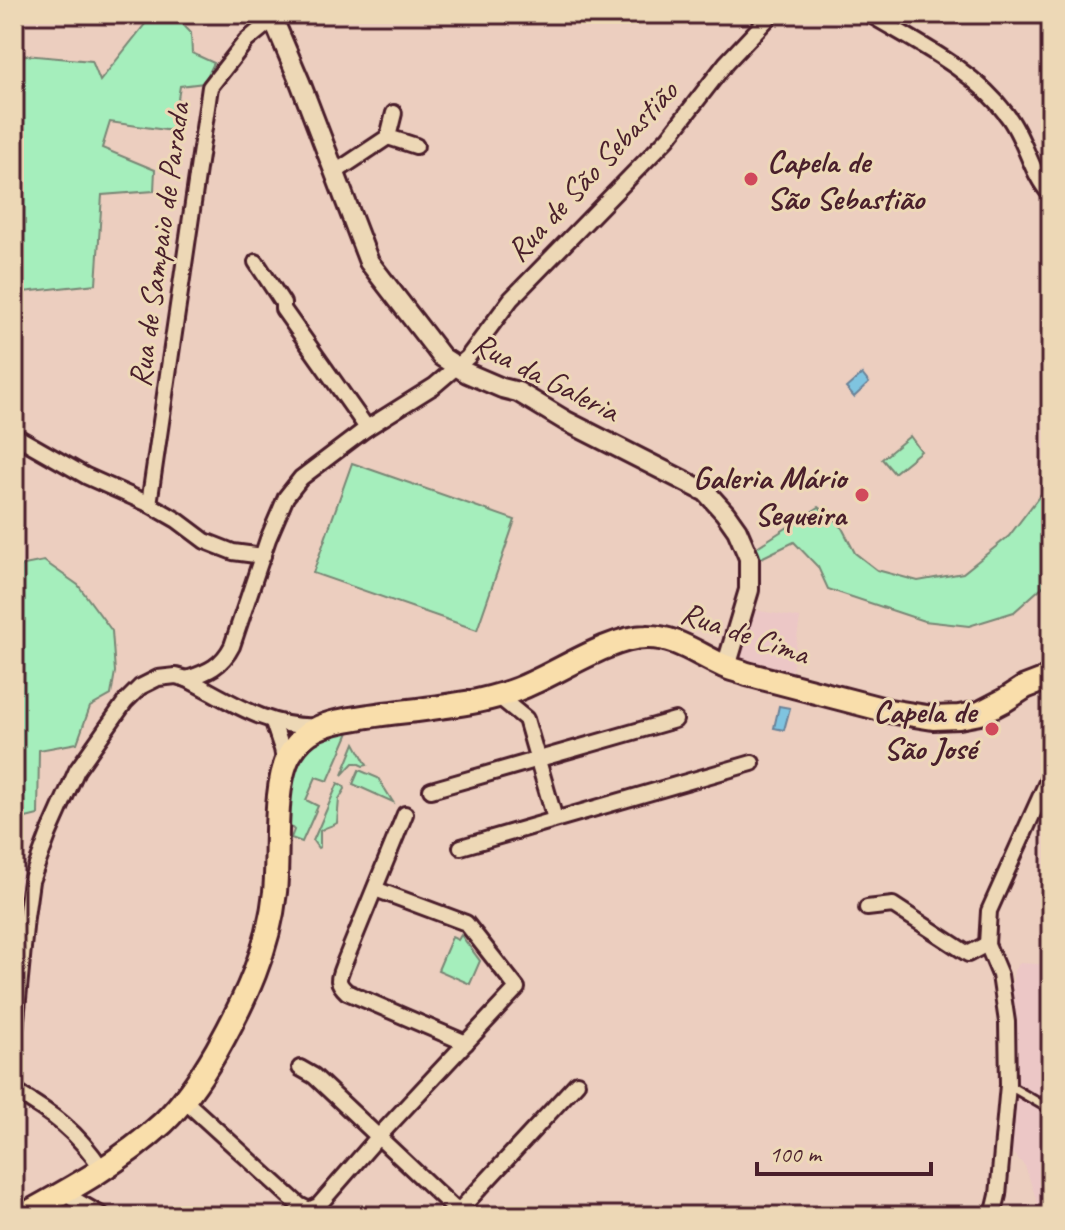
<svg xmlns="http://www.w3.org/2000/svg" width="1065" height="1230" font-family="Caveat,sans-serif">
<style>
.built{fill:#ecc7c6}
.green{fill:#a5eebc;stroke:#788674;stroke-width:2}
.water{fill:#7fc4e0;stroke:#6a8298;stroke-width:2}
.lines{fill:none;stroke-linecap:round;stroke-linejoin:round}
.service-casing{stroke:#4a1f2b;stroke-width:13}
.minor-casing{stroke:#4a1f2b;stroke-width:20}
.tertiary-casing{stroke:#4a1f2b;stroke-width:24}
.primary-casing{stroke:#4a1f2b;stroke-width:28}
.service{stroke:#edd8b6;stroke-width:7}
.minor{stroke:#edd8b6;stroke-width:14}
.tertiary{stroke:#edd8b6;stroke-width:18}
.primary{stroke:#f9deab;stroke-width:22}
.poi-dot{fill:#d1495b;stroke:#edd8b6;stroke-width:3}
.labels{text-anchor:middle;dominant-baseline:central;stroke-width:6;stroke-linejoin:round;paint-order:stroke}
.poi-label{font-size:32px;font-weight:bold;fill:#4a1f2b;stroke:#edd8b6;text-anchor:end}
.street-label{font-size:32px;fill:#4a1f2b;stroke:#edd8b6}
</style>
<rect width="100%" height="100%" fill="#eccebf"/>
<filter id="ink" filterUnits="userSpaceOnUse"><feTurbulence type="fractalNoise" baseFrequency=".0125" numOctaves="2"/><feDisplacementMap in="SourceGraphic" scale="16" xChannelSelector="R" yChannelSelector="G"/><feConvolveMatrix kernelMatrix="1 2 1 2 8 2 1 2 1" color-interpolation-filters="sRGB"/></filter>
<g filter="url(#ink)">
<!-- built -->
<g class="built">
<polygon points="749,609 800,618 791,679 739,663 736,656"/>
<polygon points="1020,963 1051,965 1051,1216 1042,1216 1025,1166 1009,1150 1014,1115 1017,1072 1012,985 1014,970"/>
</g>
<!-- green -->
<g class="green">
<polygon points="153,14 176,14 177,18 191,33 192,53 214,63 204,83 180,86 173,131 110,122 102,148 155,170 154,191 102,195 96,284 23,292 14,287 14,68 25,55 92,61 100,81"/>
<polygon points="910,436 921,451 894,473 882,459"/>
<polygon points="352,463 515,520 477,630 313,573"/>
<polygon points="1051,481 1051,579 1014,612 969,626 924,621 828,589 818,567 794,542 757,560 754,549 819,507 840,524 855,553 877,570 918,581 963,573 1009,536"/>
<polygon points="44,561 78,585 112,631 115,672 111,695 90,707 77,743 39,750 38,815 14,821 14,567"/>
<polygon points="350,730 328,781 316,777 306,800 318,806 302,842 291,838 294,830 286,822 287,806 297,758 322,733"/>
<polygon points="355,743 367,765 363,766 357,763 353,763 342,775"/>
<polygon points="359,770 378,778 393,802 353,784"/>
<path d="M 338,783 L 344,786 L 345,789 L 339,799 L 337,823 C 331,827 326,826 320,831 L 320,847 L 318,848 L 313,841 Z"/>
<polygon points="461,935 480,961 470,984 438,970 452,937 458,940"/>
</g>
<!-- water -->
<g class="water">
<polygon points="862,374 869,383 854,397 846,388"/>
<polygon points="779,706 790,708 784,730 774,728"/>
</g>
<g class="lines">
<!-- service casing -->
<g class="service-casing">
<polyline id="service" points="1008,1085 1051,1110"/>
</g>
<!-- minor casing -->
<g class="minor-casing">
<g id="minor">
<path d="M 869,14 C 917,43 973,69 1007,115 C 1026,139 1030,173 1051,195"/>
<polyline points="394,113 388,137 416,146"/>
<polyline points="334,173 388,137"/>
<polyline points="256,262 283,303 283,309 367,428"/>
<polyline points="14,435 86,476 149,504 177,520 205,541 233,552 263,556"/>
<polyline points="149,504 210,87 246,41 273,19"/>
<polyline points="498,696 526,719 555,819"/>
<polyline points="273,722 282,749 285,764"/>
<path d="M 316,726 C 269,729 228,700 187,679 C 208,672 222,666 232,646 L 268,539 L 286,497 L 301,478 L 367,428 L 434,386 L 468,357 L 511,299 L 668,138 L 726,63 L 772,14"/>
<polyline points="431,790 675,720"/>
<path d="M 405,814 L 343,966 C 338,979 336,982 347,992 L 466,1043"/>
<polyline points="461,847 752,763"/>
<polyline points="867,908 893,905 968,954 987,944"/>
<polyline points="14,1040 26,917 31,881 49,833 77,770 125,702 140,687 158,678 176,676 187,679"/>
<polyline points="300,1068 314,1076 458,1212"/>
<path d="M 14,1091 C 52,1113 78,1132 102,1169"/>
<polyline points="184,1100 299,1205 309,1210 318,1206 379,1136 517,988 466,923 375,889"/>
<polyline points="63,1193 103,1216"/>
<polyline points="454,1216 577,1083"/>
<polyline points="993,1216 998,1195 1008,1085 1007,1022 1000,975 987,944 989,911 1051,773"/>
</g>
</g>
<!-- tertiary casing -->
<g class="tertiary-casing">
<polyline id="tertiary" points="271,14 300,82 369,262 442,357 467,373 502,388 518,392 566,421 706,492 725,513 737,530 749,558 749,590 726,667"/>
</g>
<!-- primary casing -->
<g class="primary-casing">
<path id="primary" d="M 22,1216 C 71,1189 122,1161 163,1123 C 185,1102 202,1076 217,1050 C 245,1000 269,949 275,892 C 279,855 272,785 290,754 C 296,744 305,734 316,729 C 332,721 351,719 369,716 C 405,711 441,708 477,701 C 496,697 516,691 534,682 C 565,668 613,637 646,637 C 676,636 698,655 724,666 C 731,669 739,671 747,674 L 889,711 L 933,718 L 959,717 L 980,713 L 1005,700 L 1025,687 L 1051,677"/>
</g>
<!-- service -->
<use href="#service" class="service"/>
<!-- minor -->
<use href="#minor" class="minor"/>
<!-- tertiary -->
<use href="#tertiary" class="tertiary"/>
<!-- primary -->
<use href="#primary" class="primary"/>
</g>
</g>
<!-- markers -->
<g class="poi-dot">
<circle cx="751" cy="179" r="8"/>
<circle cx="862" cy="495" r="8"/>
<circle cx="992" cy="729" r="8"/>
</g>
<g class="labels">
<!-- poi labels -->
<g class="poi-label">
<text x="767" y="161" text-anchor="start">Capela de<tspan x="767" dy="37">São Sebastião</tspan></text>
<text x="846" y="477">Galeria Mário<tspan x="846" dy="37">Sequeira</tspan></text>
<text x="976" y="711">Capela de<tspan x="976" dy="37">São José</tspan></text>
</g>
<!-- street labels -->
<g class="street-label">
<text transform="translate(592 171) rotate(-47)">Rua de São Sebastião</text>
<text transform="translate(159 245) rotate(-82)">Rua de Sampaio de Parada</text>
<text transform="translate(546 377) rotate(27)">Rua da Galeria</text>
<text transform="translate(745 633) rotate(19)">Rua de Cima</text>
</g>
</g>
<!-- margin -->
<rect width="1065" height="1230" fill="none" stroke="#edd8b6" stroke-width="48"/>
<rect x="24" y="24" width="1017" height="1182" fill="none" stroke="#4a1f2b" stroke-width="3" filter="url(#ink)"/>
<!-- scale -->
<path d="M757 1162v12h174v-12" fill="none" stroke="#4a1f2b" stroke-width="4"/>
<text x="769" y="1162" font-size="24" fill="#4a1f2b" stroke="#edd8b6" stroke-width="6" paint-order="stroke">100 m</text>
</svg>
